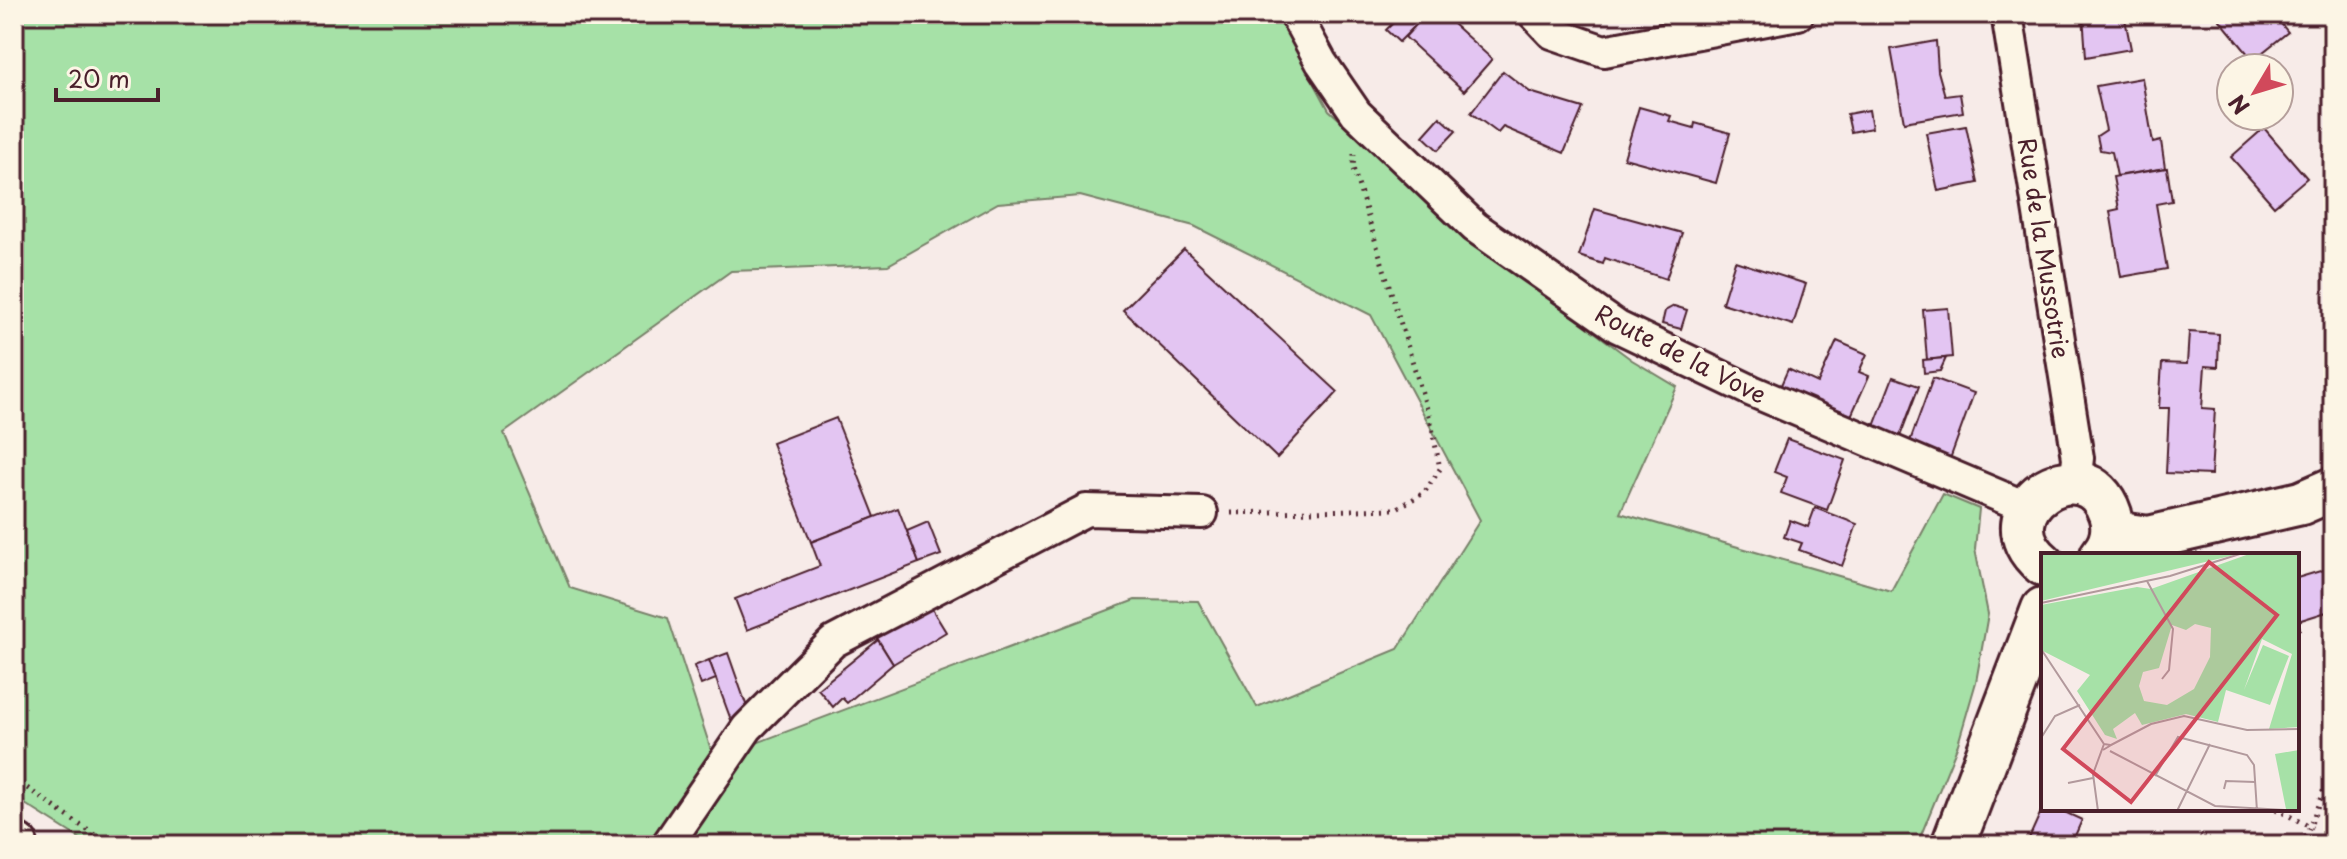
<svg xmlns="http://www.w3.org/2000/svg" width="2347" height="859" font-family="'Playpen Sans',sans-serif">
<style>
.green{fill:#a6e1a7;stroke:#788069;stroke-width:2;fill-rule:evenodd}
.building{fill:#e3c5f2;stroke:#4a1f2b;stroke-width:2}
.lines{fill:none;stroke-linecap:round;stroke-linejoin:round}
.street-casing{stroke:#4a1f2b;stroke-width:36}
.secondary-casing{stroke:#4a1f2b;stroke-width:48}
.path{stroke:#4a1f2b;stroke-width:5;stroke-dasharray:2 6;stroke-linecap:butt}
.street{stroke:#fcf5e5;stroke-width:30}
.secondary{stroke:#fcf5e5;stroke-width:42}
.labels{text-anchor:middle;dominant-baseline:central;stroke-width:8;stroke-linejoin:round;paint-order:stroke}
.street-label{font-size:24px;fill:#4a1f2b;stroke:#fcf5e5}
.inset-road{fill:none;stroke:#b2999c;stroke-width:2}
.view{fill:#d1495b;fill-opacity:0.15;stroke:#d1495b;stroke-width:4}
.inset-edge{fill:none;stroke:#4a1f2b;stroke-width:4}
</style>
<rect width="100%" height="100%" fill="#f7ebe8"/>
<filter id="ink" filterUnits="userSpaceOnUse"><feTurbulence type="fractalNoise" baseFrequency=".0125" numOctaves="2"/><feDisplacementMap in="SourceGraphic" scale="16" xChannelSelector="R" yChannelSelector="G"/><feConvolveMatrix kernelMatrix="1 2 1 2 8 2 1 2 1" color-interpolation-filters="sRGB"/></filter>
<g filter="url(#ink)">
<!-- green -->
<path class="green" d="M 14,14 L 1277,14 L 1329,110 L 1488,253 L 1632,360 L 1677,387 L 1620,513 L 1891,591 L 1943,494 L 1979,509 L 1975,549 L 1988,614 L 1976,682 L 1958,744 L 1917,845 L 90,845 L 14,797 ZM 1080,196 L 1194,226 L 1371,315 L 1480,520 L 1398,649 L 1257,707 L 1198,601 L 1135,600 L 714,759 L 668,618 L 570,588 L 504,433 L 731,271 L 888,265 L 998,203 Z"/>
<!-- building -->
<g class="building">
<polygon points="1402,14 1413,14 1420,21 1399,42 1386,30"/>
<polygon points="1426,14 1442,14 1492,59 1464,91 1405,37"/>
<polygon points="2083,14 2124,14 2131,49 2086,57"/>
<polygon points="2215,14 2273,14 2288,32 2253,60"/>
<polygon points="1936,41 1938,71 1945,96 1960,94 1963,112 1904,122 1891,49"/>
<polygon points="1503,71 1530,92 1583,108 1564,153 1503,127 1498,133 1471,113"/>
<polygon points="2142,78 2153,143 2161,141 2165,168 2117,176 2112,152 2100,150 2097,136 2106,130 2096,86"/>
<polygon points="1639,107 1671,116 1669,121 1694,128 1695,123 1730,133 1716,183 1624,158"/>
<polygon points="1869,110 1872,128 1851,132 1847,114"/>
<polygon points="1440,117 1456,131 1438,150 1423,136"/>
<polygon points="1966,126 1978,183 1938,191 1926,133"/>
<polygon points="2264,128 2307,178 2274,206 2231,157"/>
<polygon points="2167,168 2172,201 2156,204 2167,269 2121,277 2110,211 2119,209 2113,177"/>
<polygon points="1595,209 1682,233 1666,279 1605,258 1603,264 1579,256"/>
<polygon points="1184,249 1338,392 1277,458 1123,310"/>
<polygon points="1735,261 1806,284 1793,325 1722,303"/>
<polygon points="1674,306 1687,310 1681,329 1662,324 1665,311"/>
<polygon points="1948,308 1952,357 1927,360 1923,310"/>
<polygon points="2189,332 2219,334 2218,367 2205,366 2202,408 2215,409 2211,475 2166,473 2169,408 2159,408 2162,363 2187,364"/>
<polygon points="1837,341 1867,354 1859,372 1869,376 1847,425 1777,394 1788,369 1818,383"/>
<polygon points="1946,358 1940,371 1924,373 1923,360"/>
<polygon points="1893,377 1919,386 1899,439 1873,429"/>
<polygon points="1933,378 1974,393 1950,459 1909,444"/>
<polygon points="836,418 875,517 811,542 772,443"/>
<polygon points="1787,439 1845,460 1827,510 1781,493 1787,477 1774,472"/>
<polygon points="898,508 919,563 747,630 735,599 820,566 811,542"/>
<polygon points="1815,508 1857,524 1842,566 1799,550 1802,543 1784,537 1790,520 1808,527"/>
<polygon points="928,522 941,555 919,563 907,531"/>
<polygon points="2327,569 2333,589 2333,610 2298,621 2300,629 2297,630 2297,578"/>
<polygon points="927,601 946,632 893,664 874,633"/>
<polygon points="878,640 893,664 847,703 842,698 833,707 818,689"/>
<polygon points="728,653 749,713 731,720 709,660"/>
<polygon points="709,660 716,679 701,685 694,666"/>
<polygon points="2043,807 2058,809 2082,820 2071,845 2026,845"/>
</g>
<g class="lines">
<!-- street casing -->
<g class="street-casing">
<g id="street">
<polyline points="1295,14 1321,62 1356,113 1475,227 1618,327 1752,391 2028,508"/>
<polyline points="1534,14 1552,33 1604,51 1798,14"/>
<polyline points="2007,14 2078,458 2075,483"/>
<polyline points="667,845 747,728 833,642 1086,510 1202,513"/>
</g>
</g>
<!-- secondary casing -->
<g class="secondary-casing">
<g id="secondary">
<polyline points="2113,533 2149,538 2301,503 2333,489"/>
<path d="M 2043,564 C 1979,511 2086,441 2110,514 C 2115,529 2112,543 2102,555"/>
<polyline points="14,844 16,845"/>
<polyline points="1953,845 2043,609"/>
</g>
</g>
<!-- path -->
<g class="path">
<polyline points="1231,513 1395,509 1424,493 1440,469 1431,422 1353,168 1354,154"/>
<polyline points="14,779 109,845"/>
<polyline points="2276,809 2312,828"/>
<polyline points="2303,845 2333,765"/>
</g>
<!-- street -->
<use href="#street" class="street"/>
<!-- secondary -->
<use href="#secondary" class="secondary"/>
</g>
</g>
<g class="labels">
<!-- street labels -->
<g class="street-label">
<text transform="translate(2045 248) rotate(81)">Rue de la Mussotrie</text>
<text transform="translate(1681 353) rotate(27)">Route de la Vove</text>
</g>
</g>
<!-- overview -->
<g transform="translate(2041 553)">
<rect width="258" height="258" fill="#f7ebe8"/>
<path d="M 0,0 L 202,0 L 0,48 ZM 211,0 L 258,0 L 258,174 L 228,176 L 251,101 L 221,86 L 203,137 L 222,92 L 248,103 L 229,152 L 185,137 L 177,169 L 145,161 L 101,172 L 94,160 L 72,176 L 76,186 L 64,182 L 36,138 L 49,122 L 0,97 L 0,52 L 96,34 L 110,36 ZM 154,71 L 170,75 L 169,104 L 153,136 L 126,152 L 103,148 L 98,133 L 102,119 L 118,115 L 131,72 L 145,77 ZM 258,197 L 258,256 L 245,256 L 234,201 Z" fill="#a6e1a7" fill-rule="evenodd"/>
<path class="inset-road" d="M 106,28 L 132,76 L 128,117 L 121,126M 0,50 L 129,23 L 202,0M 0,96 L 63,191 L 70,192 L 62,197M 0,185 L 14,163 L 39,152M 70,192 L 110,171 L 143,163 L 206,177 L 258,176M 69,198 L 174,253 L 244,257M 114,223 L 137,184 L 206,202 L 213,212 L 216,258M 27,230 L 52,225M 183,236 L 185,228 L 214,229M 57,258 L 52,221 L 63,191M 136,258 L 169,191"/>
<path class="view" d="M 168,9 L 236,62 L 90,249 L 22,196 Z"/>
<rect width="258" height="258" class="inset-edge"/>
</g>
<!-- margin -->
<rect width="2347" height="859" fill="none" stroke="#fcf5e5" stroke-width="48"/>
<rect x="24" y="24" width="2299" height="811" fill="none" stroke="#4a1f2b" stroke-width="3" filter="url(#ink)"/>
<!-- north arrow -->
<g transform="translate(2255 92) rotate(232)"><circle r="38" fill="#fcf5e5" stroke="#b59f9b" stroke-width="2"/>
<path d="M0-6L14 30L0 20L-14 30Z" fill="#d1495b"/>
<text y="-12" font-size="22" font-weight="bold" text-anchor="middle" fill="#4a1f2b">N</text>
</g>
<!-- scale -->
<path d="M56 88v12h102v-12" fill="none" stroke="#4a1f2b" stroke-width="4"/>
<text x="68" y="88" font-size="24" fill="#4a1f2b" stroke="#fcf5e5" stroke-width="6" paint-order="stroke">20 m</text>
</svg>
